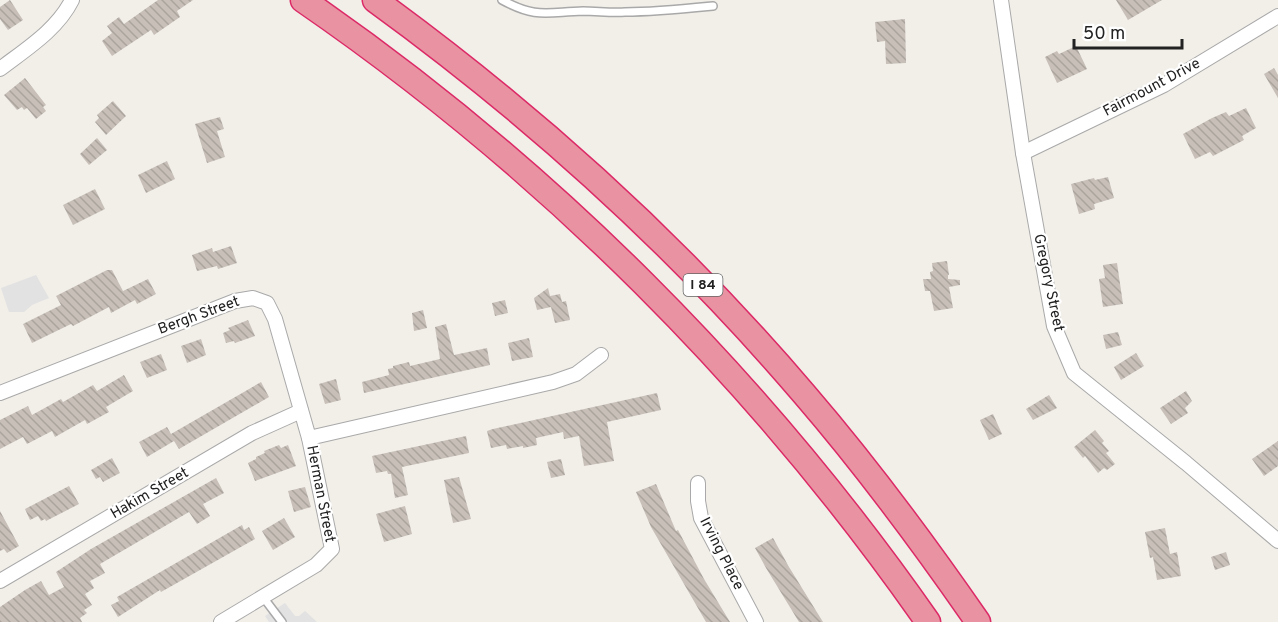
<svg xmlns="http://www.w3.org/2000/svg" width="1278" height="622" font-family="Overpass,sans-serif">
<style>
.parking{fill:#e2e2e2}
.building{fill:url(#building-back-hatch)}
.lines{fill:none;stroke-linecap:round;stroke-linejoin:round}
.service-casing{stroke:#a9a9a9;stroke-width:10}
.minor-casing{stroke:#a9a9a9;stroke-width:16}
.motorway-casing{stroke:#dc2a67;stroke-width:27}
.service{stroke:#fff;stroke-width:7}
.minor{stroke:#fff;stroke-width:14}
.motorway{stroke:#e892a2;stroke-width:24}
.labels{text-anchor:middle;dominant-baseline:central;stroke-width:4.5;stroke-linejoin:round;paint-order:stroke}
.shield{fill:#fff;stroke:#646464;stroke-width:1.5}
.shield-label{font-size:14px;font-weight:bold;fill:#222}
.street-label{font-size:15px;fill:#222;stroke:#fff}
</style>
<defs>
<pattern id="building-back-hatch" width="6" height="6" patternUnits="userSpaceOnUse" patternTransform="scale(1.5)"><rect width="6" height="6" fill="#c7bfb8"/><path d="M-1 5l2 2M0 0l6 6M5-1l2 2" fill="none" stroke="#aba49e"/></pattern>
</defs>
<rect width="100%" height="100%" fill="#f2efe9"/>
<!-- parking -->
<g class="parking">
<polygon points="36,275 49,298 32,305 24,312 9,312 1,288"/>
<polygon points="285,603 295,616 299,616 305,611 317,622 269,622 265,616"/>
</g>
<!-- building -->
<g class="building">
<polygon points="10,0 23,20 8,30 0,19 0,7"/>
<polygon points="158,0 193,0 177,11 180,17 154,35 151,30 112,56 102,41 112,33 107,26 119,17 124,24"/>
<polygon points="1116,0 1162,0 1128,20"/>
<polygon points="905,19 906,63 886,64 885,41 877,42 875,22"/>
<polygon points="1076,46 1087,69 1057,83 1045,57 1057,51 1059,54"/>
<polygon points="1274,68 1278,75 1278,98 1264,74"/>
<polygon points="25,78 46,105 43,107 46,111 36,119 27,108 24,110 22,107 17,110 4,95"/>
<polygon points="113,101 126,116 106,135 95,122 99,118 97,115"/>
<polygon points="1246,108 1256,128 1242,136 1244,140 1213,156 1210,152 1195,159 1183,134 1212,118 1226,112 1229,116"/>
<polygon points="220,117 224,129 217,131 225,157 207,163 195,124"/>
<polygon points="97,138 107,150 89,165 80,154"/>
<polygon points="167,161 175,179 146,193 138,175"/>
<polygon points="1108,177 1114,198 1094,204 1095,209 1079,214 1071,184 1094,178 1095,180"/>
<polygon points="95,189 105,209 73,225 63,205"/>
<polygon points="231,246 237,263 218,269 217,266 197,271 192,255 212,248 213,252"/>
<polygon points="947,261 949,275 948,275 948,279 960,280 960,285 949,287 953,308 934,311 930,291 925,291 923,279 931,279 930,272 933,271 932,263"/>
<polygon points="1117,263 1123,304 1103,307 1099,279 1105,278 1103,265"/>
<polygon points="107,270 112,270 123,291 148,279 156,294 137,304 135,300 111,313 109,307 73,326 71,324 32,343 23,324 61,305 56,296"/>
<polygon points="548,288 550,296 560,294 562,302 566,301 570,320 555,323 551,307 537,310 534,298"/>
<polygon points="505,300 508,313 495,316 492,303"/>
<polygon points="423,310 427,328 414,331 412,313"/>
<polygon points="248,320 255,336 235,343 234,341 226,343 223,333 230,330 228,328"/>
<polygon points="446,324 454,355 487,348 490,365 364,393 362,382 389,375 388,369 393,368 393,366 409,362 410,366 440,359 435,327"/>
<polygon points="1118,332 1122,345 1106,349 1103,335"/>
<polygon points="529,338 533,357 512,361 508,343"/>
<polygon points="201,339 206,355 187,363 181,346"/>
<polygon points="1136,353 1144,366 1121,380 1114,367"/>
<polygon points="161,354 167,370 147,378 140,362"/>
<polygon points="124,375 133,391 106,407 109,412 87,424 85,420 55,437 52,431 27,444 23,437 0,449 0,420 28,406 32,415 61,399 63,402 93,385 97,391"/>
<polygon points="336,379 341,400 325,404 319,384"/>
<polygon points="261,382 269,397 179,449 174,441 147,457 139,442 167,427 171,434"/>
<polygon points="1186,391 1192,401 1185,408 1188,413 1171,424 1160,408"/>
<polygon points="657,393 661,410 607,422 614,461 584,466 579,436 564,439 563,432 536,438 537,445 523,448 523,446 507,449 506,445 491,448 487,431 493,429"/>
<polygon points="1049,395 1057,408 1033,420 1026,409"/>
<polygon points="993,414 1002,434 989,440 980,420"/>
<polygon points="1095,430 1104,441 1102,443 1109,451 1106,453 1115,464 1107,470 1104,468 1098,473 1085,456 1083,458 1074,447"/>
<polygon points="466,436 469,453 402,467 408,495 395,498 391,474 388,474 387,471 376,473 372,456"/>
<polygon points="1278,441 1278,466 1264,476 1252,459"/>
<polygon points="279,445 281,448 288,445 296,466 255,481 248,463 256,459 256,457 265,453 264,451"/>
<polygon points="112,458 120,473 103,482 100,477 96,479 91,470"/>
<polygon points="561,459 565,475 551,478 547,462"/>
<polygon points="459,477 471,519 453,523 444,480"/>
<polygon points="216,478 224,493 203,504 210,516 197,524 189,512 100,564 105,573 90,581 94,588 85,594 92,605 84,610 87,613 80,618 82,622 0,622 0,607 25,590 41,581 49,595 64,587 56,572 91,549"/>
<polygon points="656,484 676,531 678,530 704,579 730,622 706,622 651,527 636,492"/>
<polygon points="69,486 79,504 46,521 45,519 41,521 38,516 30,520 25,509"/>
<polygon points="305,487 311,507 294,512 288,491"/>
<polygon points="405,506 412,534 384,542 376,514"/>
<polygon points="0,511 19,546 7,553 4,549 0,551"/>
<polygon points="284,518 295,537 273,550 262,531"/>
<polygon points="242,525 244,530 249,527 255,539 161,592 160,590 118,617 111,605 119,601 117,597"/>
<polygon points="1165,528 1170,554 1177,552 1181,576 1157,580 1153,557 1150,558 1145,532"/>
<polygon points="773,538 789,567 823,622 799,622 766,568 755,548"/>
<polygon points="1226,552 1230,565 1215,570 1211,557"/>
</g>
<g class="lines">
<!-- service casing -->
<g class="service-casing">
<g id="service">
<path d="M 502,0 C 537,19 547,12 583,11 C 597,11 611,13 625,12 C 654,12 683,9 713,6"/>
<polyline points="263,597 282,622"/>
</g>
</g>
<!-- minor casing -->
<g class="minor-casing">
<g id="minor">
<polyline points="1001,0 1023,153 1054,326 1074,373 1186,463 1278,541"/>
<path d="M 0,69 C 26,49 57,30 72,0"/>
<polyline points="1023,153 1164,85 1278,16"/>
<polyline points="0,393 235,301 253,298 267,303 275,319 309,438 332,549 316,565 221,622"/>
<polyline points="309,438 553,382 576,374 601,355"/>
<polyline points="698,483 698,501 701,518 756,622"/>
<polyline points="0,581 252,433 301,411"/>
</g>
</g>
<!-- motorway casing -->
<g class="motorway-casing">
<g id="motorway">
<path d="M 303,0 C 547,168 759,380 928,622"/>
<path d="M 375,0 C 532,114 679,247 805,395 C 867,467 924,544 978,622"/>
</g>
</g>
<!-- service -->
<use href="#service" class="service"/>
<!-- minor -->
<use href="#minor" class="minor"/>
<!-- motorway -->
<use href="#motorway" class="motorway"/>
</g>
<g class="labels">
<!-- shield labels -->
<rect class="shield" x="683.5" y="274" width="39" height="22" rx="4.5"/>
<g class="shield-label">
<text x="703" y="285">I 84</text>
</g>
<!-- street labels -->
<g class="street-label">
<text transform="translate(1152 88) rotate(-28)">Fairmount Drive</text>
<text transform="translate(1048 283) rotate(78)">Gregory Street</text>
<text transform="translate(199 316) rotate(-20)">Bergh Street</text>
<text transform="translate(150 494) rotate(-30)">Hakim Street</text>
<text transform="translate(320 494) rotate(79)">Herman Street</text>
<text transform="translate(721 554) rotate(63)">Irving Place</text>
</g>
</g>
<!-- scale -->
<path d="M1074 39v9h108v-9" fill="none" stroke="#222222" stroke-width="3"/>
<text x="1083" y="39" font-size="18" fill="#222222" stroke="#ffffff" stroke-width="4.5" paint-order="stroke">50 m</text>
</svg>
